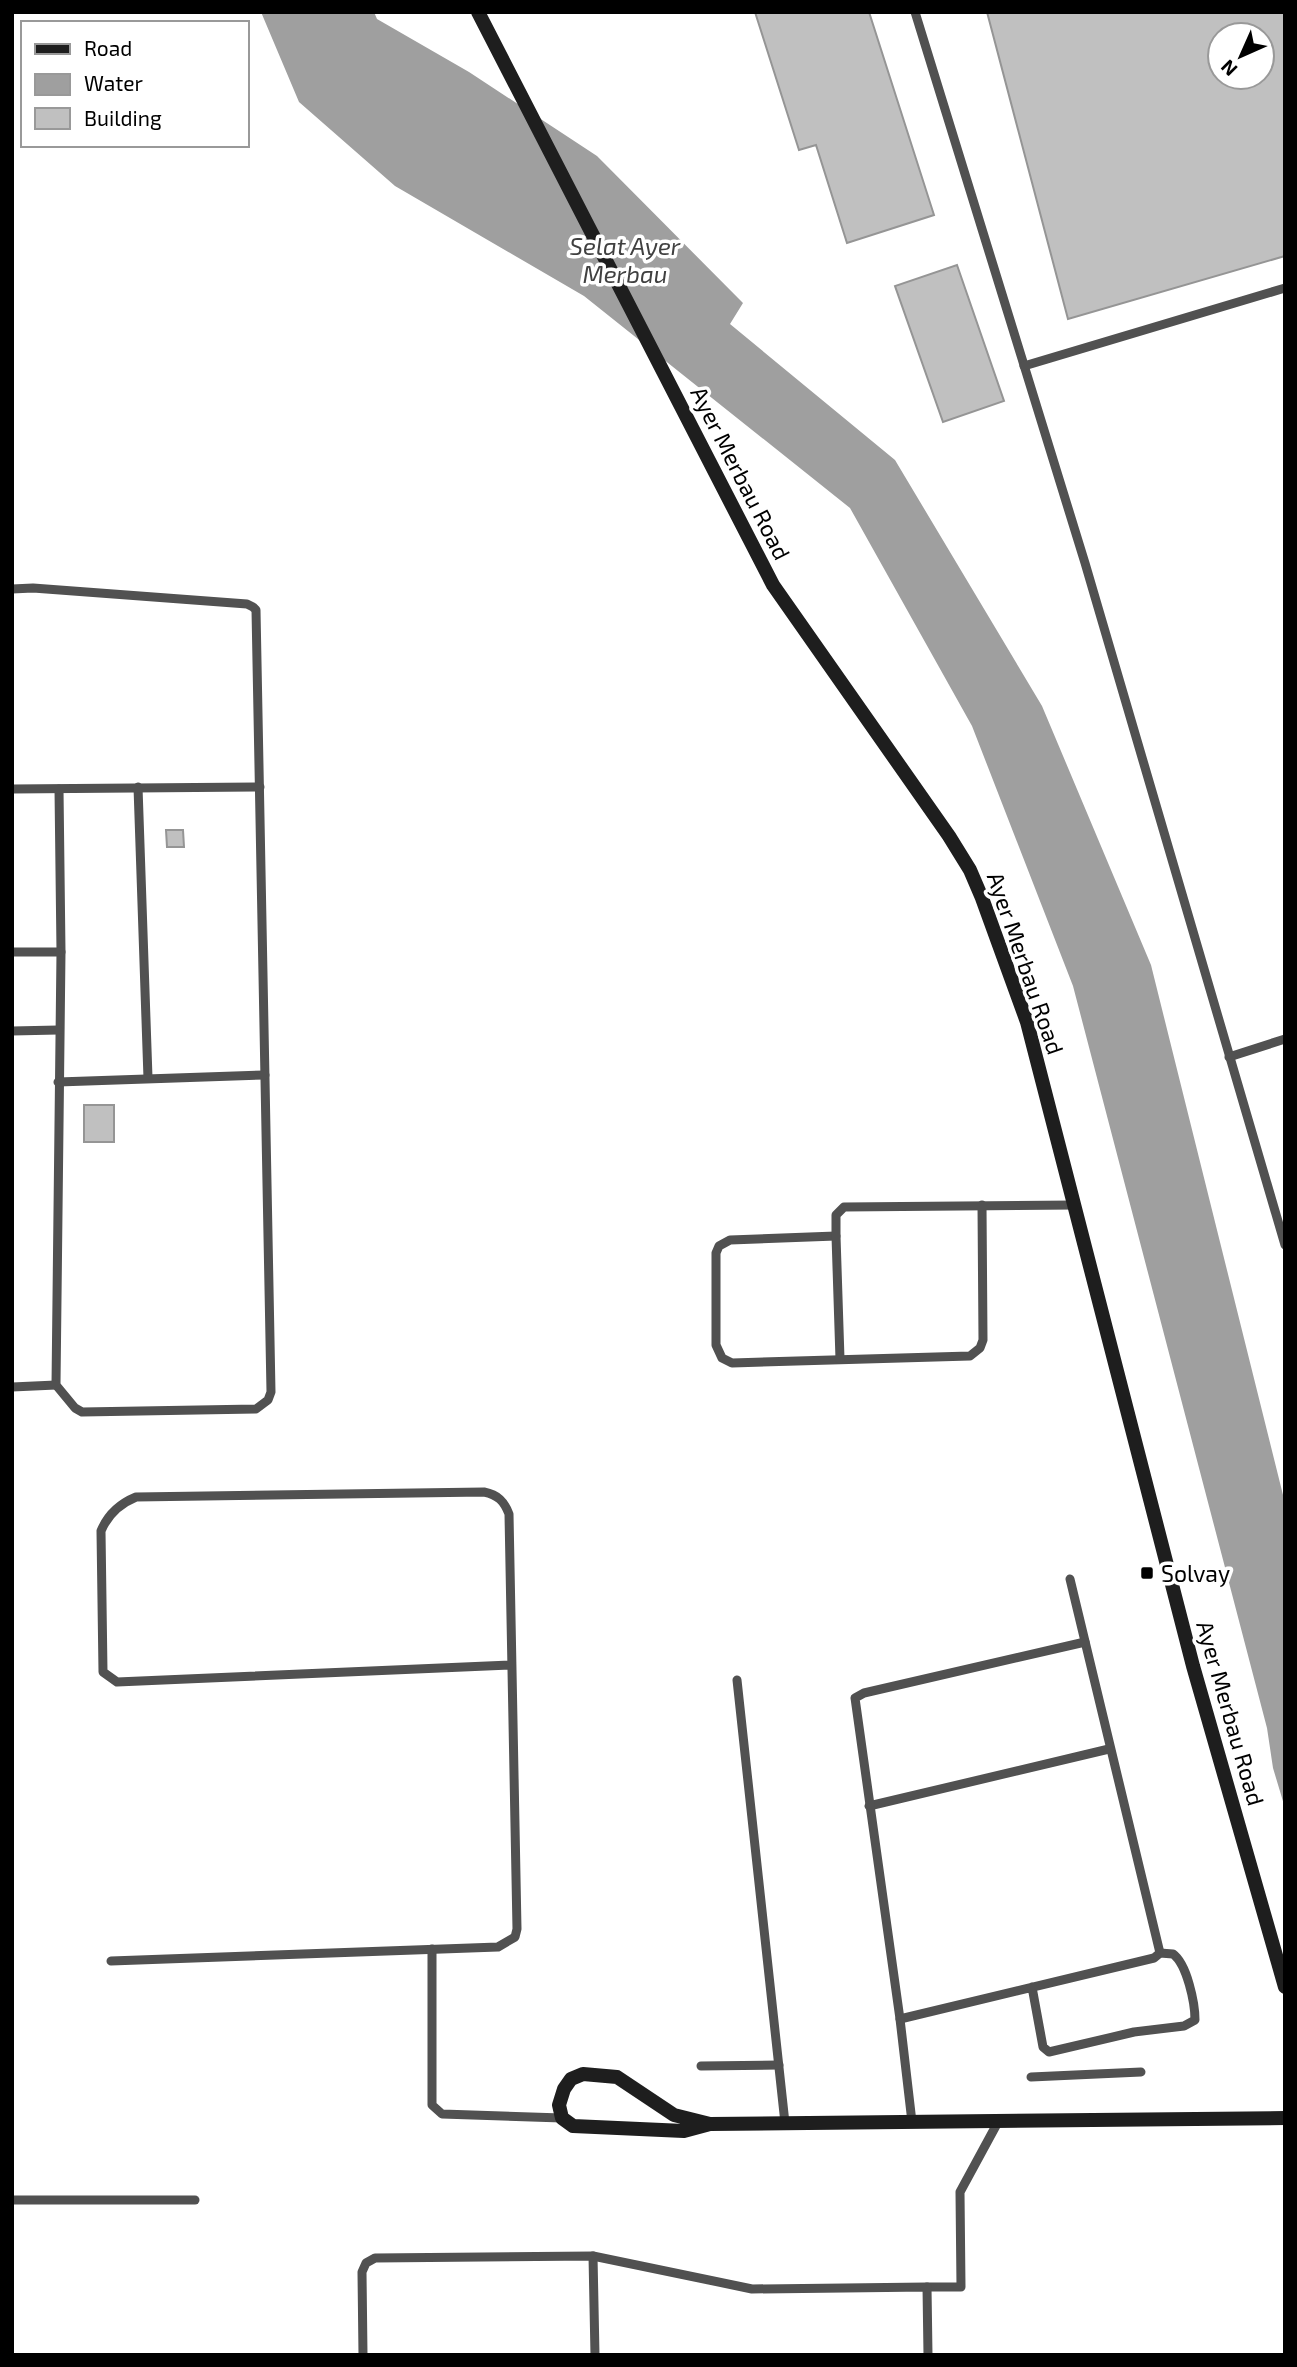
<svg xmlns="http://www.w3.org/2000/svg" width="1297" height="2367" font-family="'Exo 2',sans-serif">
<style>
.water{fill:#9f9f9f}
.building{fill:#c0c0c0;stroke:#959595;stroke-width:2;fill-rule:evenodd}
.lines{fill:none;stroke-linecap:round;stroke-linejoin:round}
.lane{stroke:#515151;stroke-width:9}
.secondary{stroke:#1e1e1e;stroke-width:14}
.poi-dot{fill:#000;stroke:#fff;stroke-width:2.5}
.labels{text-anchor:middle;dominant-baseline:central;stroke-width:7;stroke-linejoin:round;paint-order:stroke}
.street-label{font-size:23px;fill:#000;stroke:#fff}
.poi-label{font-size:23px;fill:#000;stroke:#fff;text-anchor:start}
.water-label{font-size:24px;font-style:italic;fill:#404040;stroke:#fff}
</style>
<rect width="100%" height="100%" fill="#fff"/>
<!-- water -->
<polygon class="water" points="261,12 374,12 377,19 469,72 597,156 743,303 730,324 895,460 1042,706 1151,965 1285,1503 1285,1808 1273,1768 1267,1728 1073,986 972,726 850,508 584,296 395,186 299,102"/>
<!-- building -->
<g class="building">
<polygon points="755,12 869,12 934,215 847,243 816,145 799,150"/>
<path d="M 987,12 L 1285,12 L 1285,256 L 1068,319 ZM 1220,35 L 1262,35 L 1262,77 L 1220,77 Z"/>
<polygon points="957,265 1004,401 943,422 895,286"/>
<polygon points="166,830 183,830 184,847 167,847"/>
<rect x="84" y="1105" width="30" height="37"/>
</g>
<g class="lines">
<!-- lane -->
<g class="lane">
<polyline points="915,12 1085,563 1285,1245"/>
<polyline points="1024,366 1285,288"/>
<polyline points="12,589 33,588 247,604 253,607 256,610 271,1392 268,1400 256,1409 82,1412 75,1408 56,1385 61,952 59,789"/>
<polyline points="138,787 148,1078"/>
<polyline points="12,789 260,787"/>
<polyline points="12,952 61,952"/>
<polyline points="12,1031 58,1030"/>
<polyline points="1229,1057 1285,1039"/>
<polyline points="58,1082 265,1075"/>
<polyline points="836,1236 730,1240 719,1246 716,1253 716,1345 722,1358 732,1363 970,1356 980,1348 983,1340 982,1205"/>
<polyline points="840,1359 836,1236 836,1215 844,1207 1075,1205"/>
<polyline points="12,1387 56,1385"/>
<polyline points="1070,1579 1160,1953"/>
<polyline points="737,1680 785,2123"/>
<polyline points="869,1806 1109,1749"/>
<polyline points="432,1949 432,2105 442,2114 562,2118"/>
<path d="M 111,1961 L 498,1947 L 515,1937 L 517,1929 L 509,1514 C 504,1501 498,1495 484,1492 L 136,1497 C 119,1504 108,1514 101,1531 L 103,1672 L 117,1682 L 511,1665"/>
<path d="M 900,2019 L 1154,1958 L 1160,1953 L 1173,1954 C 1187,1964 1195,2003 1195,2020 L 1184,2026 L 1134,2032 L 1049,2052 L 1043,2047 L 1032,1987"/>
<polyline points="701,2066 779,2065"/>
<polyline points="1031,2077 1141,2072"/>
<polyline points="912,2122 900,2019 855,1698 864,1693 1085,1642"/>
<polyline points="12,2200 195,2200"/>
<polyline points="593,2256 595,2355"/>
<polyline points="927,2287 961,2287 960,2192 998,2122"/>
<polyline points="363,2355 362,2272 366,2263 375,2258 593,2256 752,2289 927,2287 928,2355"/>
</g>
<!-- secondary -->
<g class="secondary">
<polyline points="478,12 773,585 949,836 970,870 982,898 1027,1022 1193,1666 1285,1987"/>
<polyline points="710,2124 684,2131 573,2126 562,2118 559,2105 564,2089 571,2079 583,2074 617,2077 674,2115 710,2124 1285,2118"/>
</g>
</g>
<!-- markers -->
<rect class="poi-dot" x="1140" y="1566" width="14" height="14" rx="3.5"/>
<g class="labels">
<!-- street labels -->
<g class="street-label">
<text transform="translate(741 473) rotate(63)">Ayer Merbau Road</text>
<text transform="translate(1026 963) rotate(71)">Ayer Merbau Road</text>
<text transform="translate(1231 1713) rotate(74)">Ayer Merbau Road</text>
</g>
<!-- poi labels -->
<g class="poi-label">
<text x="1161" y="1573">Solvay</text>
</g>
<!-- water labels -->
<g class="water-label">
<text x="625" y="245">Selat Ayer<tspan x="625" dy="28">Merbau</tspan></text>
</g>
</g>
<!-- border -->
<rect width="1297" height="2367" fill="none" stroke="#000000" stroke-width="28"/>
<!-- legend -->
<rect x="21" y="21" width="228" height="126" fill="#ffffff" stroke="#999999" stroke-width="2"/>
<rect x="35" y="44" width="35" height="10" fill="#1e1e1e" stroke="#999999" stroke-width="2"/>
<text x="84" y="56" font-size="21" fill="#000000">Road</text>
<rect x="35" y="74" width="35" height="21" fill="#9f9f9f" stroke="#999999" stroke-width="2"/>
<text x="84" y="91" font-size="21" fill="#000000">Water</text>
<rect x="35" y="108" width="35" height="21" fill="#c0c0c0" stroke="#999999" stroke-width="2"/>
<text x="84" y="126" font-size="21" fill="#000000">Building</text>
<!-- north arrow -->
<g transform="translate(1241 56) rotate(225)"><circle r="33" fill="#ffffff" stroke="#999999" stroke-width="2"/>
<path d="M0-5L12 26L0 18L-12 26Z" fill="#000000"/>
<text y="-10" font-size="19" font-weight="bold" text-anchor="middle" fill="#000000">N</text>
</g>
</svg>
